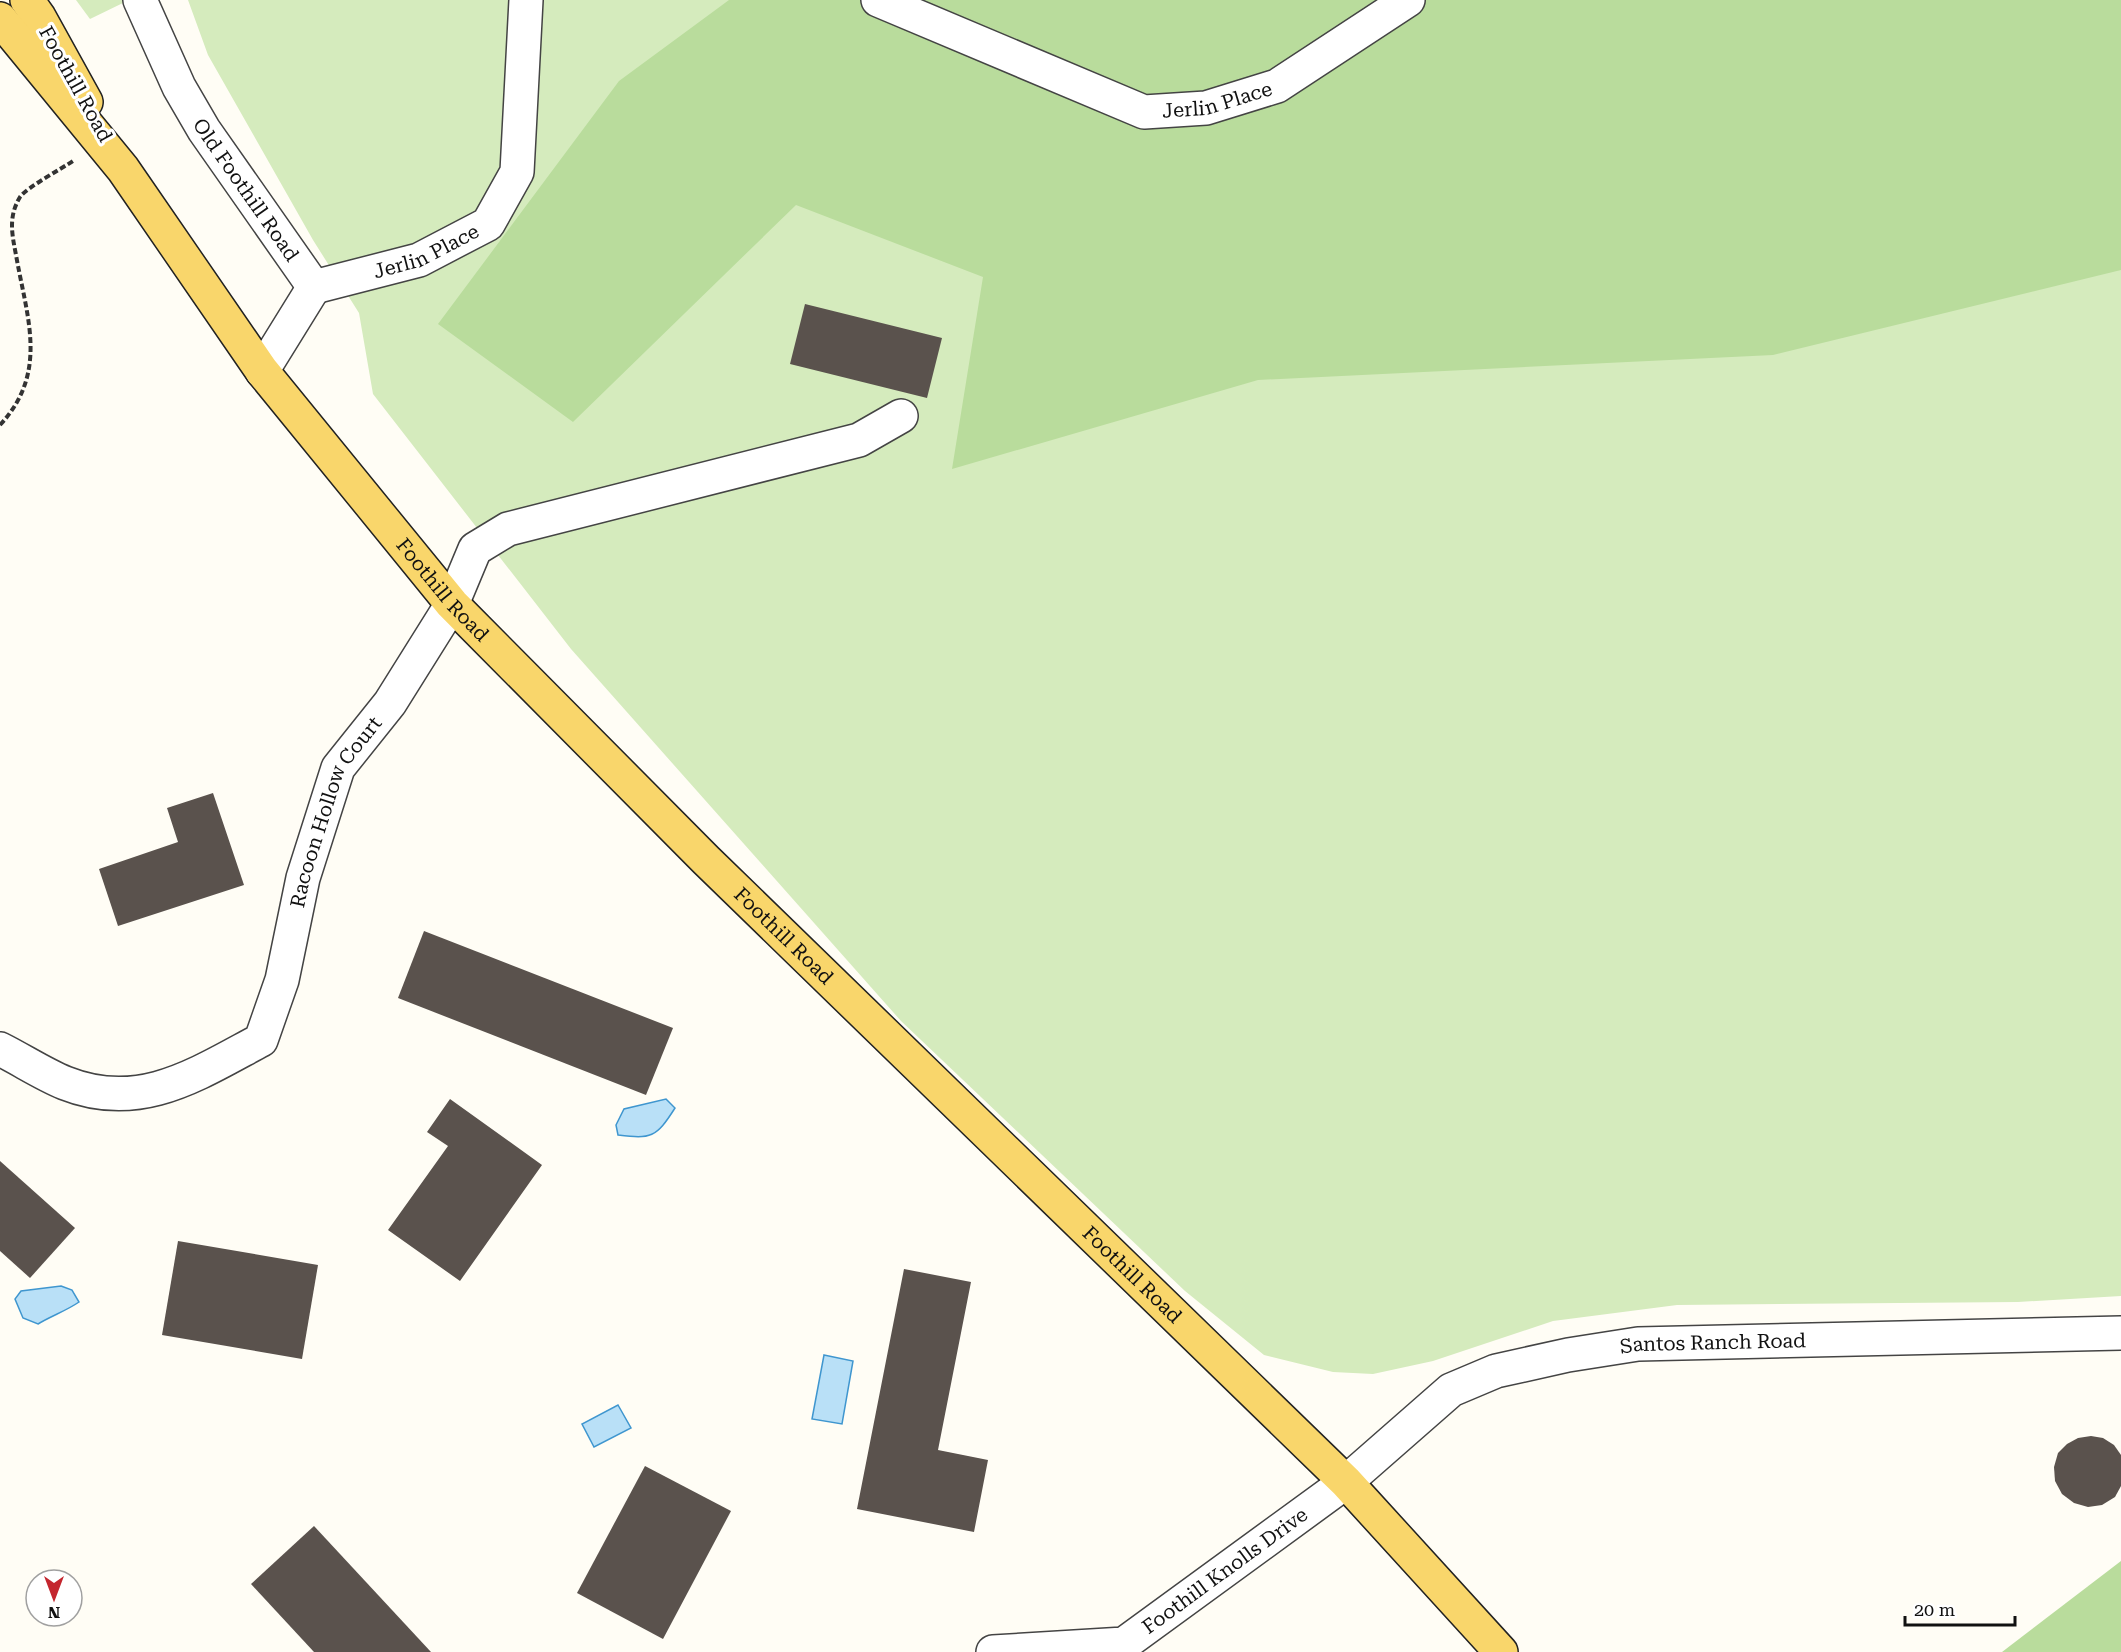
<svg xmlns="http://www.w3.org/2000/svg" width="2121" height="1652" font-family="'Roboto Serif',serif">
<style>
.green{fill:#d5ebbd}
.forest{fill:#b9dc9c}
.water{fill:#b9e0f7;stroke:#3f96cf;stroke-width:1.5}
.building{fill:#5a524d}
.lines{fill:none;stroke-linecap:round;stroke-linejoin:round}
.minor-casing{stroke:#444;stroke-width:36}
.major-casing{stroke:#222;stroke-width:36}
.path{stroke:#333;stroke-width:4;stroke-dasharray:6 3;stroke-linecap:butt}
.minor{stroke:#fff;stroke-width:33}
.major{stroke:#f9d66b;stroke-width:33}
.labels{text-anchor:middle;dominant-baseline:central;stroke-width:6;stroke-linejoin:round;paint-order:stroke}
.street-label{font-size:20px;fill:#111;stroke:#fff}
</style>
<rect width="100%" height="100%" fill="#fffdf5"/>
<!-- green -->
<g class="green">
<polygon points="76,0 124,0 125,2 90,19"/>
<polygon points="188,0 2121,0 2121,1296 2018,1302 1677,1305 1553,1321 1433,1361 1373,1374 1333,1372 1264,1355 1185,1291 901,1021 571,649 373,394 359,313 313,240 208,55"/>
</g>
<!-- forest -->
<g class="forest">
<polygon points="729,0 2121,0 2121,270 1773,355 1258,380 952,469 983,277 796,205 573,422 438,324 619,81"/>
<polygon points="2121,1561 2121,1652 2002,1652"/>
</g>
<!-- water -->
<g class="water">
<path d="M 666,1099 L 675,1108 C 656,1138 651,1139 618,1135 L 616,1125 L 624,1109 Z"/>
<path d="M 61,1286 L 72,1290 L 79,1302 C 66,1311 51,1316 38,1324 L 23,1318 L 15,1299 L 21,1291 Z"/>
<polygon points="824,1355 853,1361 842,1424 812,1419"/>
<polygon points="618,1405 631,1428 594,1447 582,1424"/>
</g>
<!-- building -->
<g class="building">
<polygon points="805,304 942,338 927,398 790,364"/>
<polygon points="213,793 244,885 118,926 99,869 178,842 167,808"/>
<polygon points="424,931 673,1028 646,1095 398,998"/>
<polygon points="450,1099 542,1165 460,1281 388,1230 448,1146 427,1132"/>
<polygon points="0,1161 75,1228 30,1278 0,1251"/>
<polygon points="178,1241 318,1265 302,1359 162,1335"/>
<polygon points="904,1269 971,1282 938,1450 988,1460 974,1532 857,1509"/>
<polygon points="2091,1436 2103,1438 2114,1445 2121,1455 2121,1486 2115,1497 2102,1505 2088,1507 2074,1503 2062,1494 2055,1481 2054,1467 2058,1453 2067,1444 2078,1438"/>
<polygon points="645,1466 731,1511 663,1639 577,1593"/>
<polygon points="314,1526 431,1652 314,1652 251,1584"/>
</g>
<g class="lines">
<!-- minor casing -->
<g class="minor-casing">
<g id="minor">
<path id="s1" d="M 140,0 L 179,87 L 204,130 L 314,287"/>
<path id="s2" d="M 878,0 L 1144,112 L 1206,108 L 1277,86 L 1408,0"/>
<path id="s3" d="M 314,287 L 419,260 L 488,224 L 517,172 L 526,0"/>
<polyline points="262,371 314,287"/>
<path id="s4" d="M 0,1049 C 22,1060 43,1074 65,1083 C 140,1113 197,1074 261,1040 L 282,980 L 303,878 L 338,768 L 390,703 L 452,604 L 475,549 L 508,529 L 859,440 L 901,416"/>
<path id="s5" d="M 993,1652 L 1124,1644 L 1346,1482 L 1451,1390 L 1496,1371 L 1568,1355 L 1638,1344 L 2121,1333"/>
</g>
</g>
<!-- major casing -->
<g class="major-casing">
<g id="major">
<polyline points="27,0 39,17 86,102"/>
<path id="s6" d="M 0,19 L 123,169 L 262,371 L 452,604 L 706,860 L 1346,1482 L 1501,1652"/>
</g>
</g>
<!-- path -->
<path class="path" d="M 0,425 C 49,372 27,318 16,255 C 12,234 8,217 20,197 C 26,188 61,169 73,161"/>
<!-- minor -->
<use href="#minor" class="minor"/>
<!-- major -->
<use href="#major" class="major"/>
</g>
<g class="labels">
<!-- street labels -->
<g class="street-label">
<text transform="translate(76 84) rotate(61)">Foothill Road</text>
<text stroke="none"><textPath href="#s2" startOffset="363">Jerlin Place</textPath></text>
<text stroke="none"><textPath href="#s1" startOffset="218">Old Foothill Road</textPath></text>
<text stroke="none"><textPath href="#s3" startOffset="118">Jerlin Place</textPath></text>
<text stroke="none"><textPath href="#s6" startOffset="723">Foothill Road</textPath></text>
<text stroke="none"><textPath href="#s4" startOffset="524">Racoon Hollow Court</textPath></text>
<text stroke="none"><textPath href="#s6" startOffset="1209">Foothill Road</textPath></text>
<text stroke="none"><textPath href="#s6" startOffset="1695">Foothill Road</textPath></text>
<text stroke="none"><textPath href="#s5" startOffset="814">Santos Ranch Road</textPath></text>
<text stroke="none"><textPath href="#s5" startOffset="256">Foothill Knolls Drive</textPath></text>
</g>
</g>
<!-- north arrow -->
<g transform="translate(54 1598) rotate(180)"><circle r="28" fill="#ffffff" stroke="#a0a0a0" stroke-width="1.5"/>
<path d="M0-4.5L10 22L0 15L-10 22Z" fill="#c4262e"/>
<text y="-9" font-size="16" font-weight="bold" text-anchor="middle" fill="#111111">N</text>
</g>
<!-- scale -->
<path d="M1905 1616v9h110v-9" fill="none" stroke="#111111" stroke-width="3"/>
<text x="1914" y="1616" font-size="18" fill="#111111" stroke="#ffffff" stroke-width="4.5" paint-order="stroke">20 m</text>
</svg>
